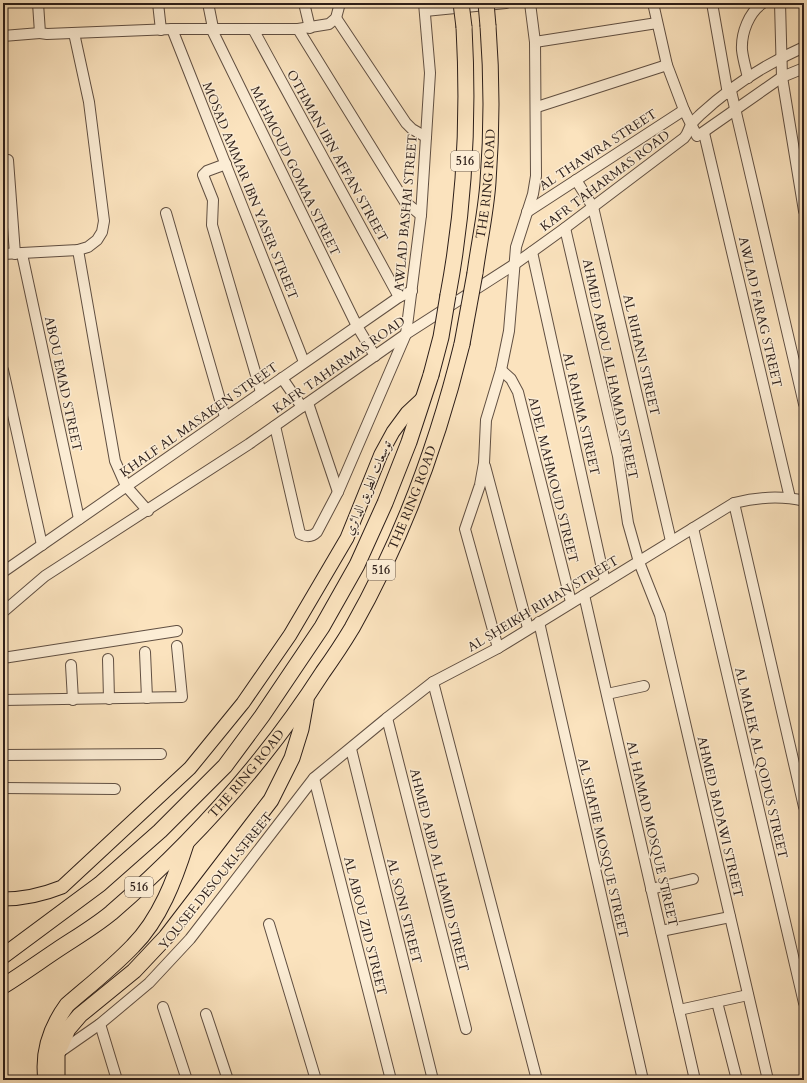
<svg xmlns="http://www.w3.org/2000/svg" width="807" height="1083" font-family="Cardo,Amiri,serif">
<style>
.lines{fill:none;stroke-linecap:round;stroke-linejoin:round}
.minor-casing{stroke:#604f42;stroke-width:12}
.major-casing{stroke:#2c1e19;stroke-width:15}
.highway-casing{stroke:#2c1e19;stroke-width:17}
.minor{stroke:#fcedd5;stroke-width:10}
.major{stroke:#fbe3be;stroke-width:13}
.highway{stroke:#fbe3be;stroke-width:15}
.highway-bridge-casing{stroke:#2c1e19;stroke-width:17;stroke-linecap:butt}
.highway-bridge{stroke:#fbe3be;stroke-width:15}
.labels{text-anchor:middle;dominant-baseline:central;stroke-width:3;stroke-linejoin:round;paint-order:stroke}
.shield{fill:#fcedd5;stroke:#6a5c51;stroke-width:1}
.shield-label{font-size:12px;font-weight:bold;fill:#2c1e19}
.street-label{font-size:13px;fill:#2c1e19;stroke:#fcedd5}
</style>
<rect width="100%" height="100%" fill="#fbe3be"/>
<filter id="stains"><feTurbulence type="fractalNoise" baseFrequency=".005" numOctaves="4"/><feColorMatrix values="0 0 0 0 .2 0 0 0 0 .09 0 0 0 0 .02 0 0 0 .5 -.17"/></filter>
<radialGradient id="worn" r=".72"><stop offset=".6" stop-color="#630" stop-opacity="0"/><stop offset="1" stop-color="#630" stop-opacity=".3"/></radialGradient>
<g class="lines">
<!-- minor casing -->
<g class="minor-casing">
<g id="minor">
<polyline points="38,3 40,33 47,34 172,29 298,29 329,24 336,18 340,3"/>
<polyline points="158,3 161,30"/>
<polyline points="208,3 213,28"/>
<polyline points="304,3 310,28"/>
<polyline points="653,3 667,65 684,110 697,136"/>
<polyline points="712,3 728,94"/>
<polyline points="780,3 782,77 804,211"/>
<polyline points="425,11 506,3"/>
<polyline points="336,18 406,123 412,129 426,137"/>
<polyline points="211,28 357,326 375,356"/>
<polyline points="172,29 304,362"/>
<polyline points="253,29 399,297"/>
<polyline points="298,29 405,202 421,215"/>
<polyline points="3,36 40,33"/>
<polyline points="535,42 657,23"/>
<path d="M 748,78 C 746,69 743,59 742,50 C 741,33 749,12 763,3"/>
<polyline points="731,91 804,404"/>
<polyline points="537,107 667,65"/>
<polyline points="704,133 790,498"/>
<polyline points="699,135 782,77 804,68"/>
<polyline points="8,160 15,254"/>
<polyline points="226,164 207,171 203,175 213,200 212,225 261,392"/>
<polyline points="576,180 593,207 671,541"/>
<polyline points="527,212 684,110"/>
<polyline points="166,213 225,417"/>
<polyline points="565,228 618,456 628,523 639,562 660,615 768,1080"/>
<polyline points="78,250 115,461 126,486 148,511"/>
<polyline points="532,252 605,582"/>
<polyline points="3,254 78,250 88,247 97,240 102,232 104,221 89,102 74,33"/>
<polyline points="22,254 79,519"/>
<polyline points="3,370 42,545"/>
<polyline points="501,370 511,379 518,392 571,602"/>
<polyline points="282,378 302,407"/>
<polyline points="308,403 338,492"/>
<path d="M 275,426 L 300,534 C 306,537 312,537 317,532 L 338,492 L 406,334 L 421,215 L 426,137 L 430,73 L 424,3"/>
<polyline points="485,466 528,628"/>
<polyline points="734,503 804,807"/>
<polyline points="693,528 804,1003"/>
<polyline points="3,572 399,297 412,291"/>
<polyline points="584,595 695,1080"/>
<path d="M 3,612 L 45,576 L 249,444 L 406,334 L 515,264 L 565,228 L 684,138 C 688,134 688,130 691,125 C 693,121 698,117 701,114 C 730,87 768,63 804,47"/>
<polyline points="539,622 643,1080"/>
<polyline points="498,648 465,529 480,485 484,463 486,420 501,370 509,331 516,247 533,194 536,176 535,42 530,3"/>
<polyline points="145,652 147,698"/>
<polyline points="3,658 177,631"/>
<polyline points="108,659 109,699"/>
<polyline points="71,665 73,700"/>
<polyline points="433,682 537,1080"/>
<polyline points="607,694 644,686"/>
<polyline points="3,700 182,697 177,646"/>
<polyline points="387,718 466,1029"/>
<polyline points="351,749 433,1080"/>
<polyline points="3,755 161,754"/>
<polyline points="314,778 391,1080"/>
<polyline points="3,788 115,789"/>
<polyline points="651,889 693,879"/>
<polyline points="269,924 316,1080"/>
<polyline points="661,931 730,917"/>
<polyline points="717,1002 737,1080"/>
<polyline points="163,1007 187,1080"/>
<polyline points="679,1010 748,995"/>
<polyline points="206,1014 228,1080"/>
<polyline points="100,1024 117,1080"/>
<path d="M 57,1054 L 100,1024 L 149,983 L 190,939 L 314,778 L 387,718 L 433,682 L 498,648 L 734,503 C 758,497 780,495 804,501"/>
</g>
</g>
<!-- major casing -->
<g class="major-casing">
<path id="major" d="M 3,899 C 24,899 42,895 62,887 L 190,768 L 243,703 L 290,635 L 347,538 L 381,454 L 393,432 L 407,413 L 423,398"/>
</g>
<!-- highway casing -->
<g class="highway-casing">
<g id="highway">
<path id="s1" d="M 475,273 C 479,243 486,212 488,182 C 492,130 492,78 488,26"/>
<path d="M 448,295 C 465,205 469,118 464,27"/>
<polyline points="3,956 100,884 160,831 225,766 262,716 322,627 357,565 385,503 409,442 431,375"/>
<path id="s2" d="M 3,986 C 21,975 39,962 57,950 C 75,938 94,927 111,913 C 192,843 265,762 323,672 C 333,658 343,643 352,628 C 402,540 438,442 462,344"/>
<path d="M 46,1080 C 42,1052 51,1027 67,1005 C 89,986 113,967 133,946 C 160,919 175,879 186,844"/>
<polyline points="57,1080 57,1054 68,1029 80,1015 134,971 166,937 271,800 292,758 301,729 306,701"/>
</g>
</g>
<!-- minor -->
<use href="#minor" class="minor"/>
<!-- major -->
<use href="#major" class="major"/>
<!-- highway -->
<use href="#highway" class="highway"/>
<!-- highway-bridge casing -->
<g class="highway-bridge-casing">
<g id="highway-bridge">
<polyline points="461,3 464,27"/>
<polyline points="486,3 488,26"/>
<polyline points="462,344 475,273"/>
<polyline points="431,375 441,337 448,295"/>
</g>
</g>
<!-- highway-bridge -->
<use href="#highway-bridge" class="highway-bridge"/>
</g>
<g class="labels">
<!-- shield labels -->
<g class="shield">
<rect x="451" y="151" width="28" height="20" rx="3"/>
<rect x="367" y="560" width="28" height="20" rx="3"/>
<rect x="125" y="877" width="28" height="20" rx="3"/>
</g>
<g class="shield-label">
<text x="465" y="161">516</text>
<text x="381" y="570">516</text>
<text x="139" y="887">516</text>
</g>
<!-- street labels -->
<g class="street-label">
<text transform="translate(598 150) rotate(-33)">AL THAWRA STREET</text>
<text transform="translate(337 156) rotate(61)">OTHMAN IBN AFFAN STREET</text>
<text transform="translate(295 171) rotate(64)">MAHMOUD GOMAA STREET</text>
<text transform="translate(605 181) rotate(-37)">KAFR TAHARMAS ROAD</text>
<text stroke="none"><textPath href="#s1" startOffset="90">THE RING ROAD</textPath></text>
<text transform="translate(250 191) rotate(68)">MOSAD AMMAR IBN YASER STREET</text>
<text transform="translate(406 213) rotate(-85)">AWLAD BASHAI STREET</text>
<text transform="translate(760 312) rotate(77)">AWLAD FARAG STREET</text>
<text transform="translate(641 355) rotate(77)">AL RIHANI STREET</text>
<text transform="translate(339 365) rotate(-35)">KAFR TAHARMAS ROAD</text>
<text transform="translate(610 369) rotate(78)">AHMED ABOU AL HAMAD STREET</text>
<text transform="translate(63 384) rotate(78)">ABOU EMAD STREET</text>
<text transform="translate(581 414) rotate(77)">AL RAHMA STREET</text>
<text transform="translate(199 420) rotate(-35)">KHALF AL MASAKEN STREET</text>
<text transform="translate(553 480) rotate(76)">ADEL MAHMOUD STREET</text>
<text transform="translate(368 488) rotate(-67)">توسعات الطريق الدائري</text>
<text stroke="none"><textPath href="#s2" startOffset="649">THE RING ROAD</textPath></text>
<text transform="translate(543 604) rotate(-31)">AL SHEIKH RIHAN STREET</text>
<text transform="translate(761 763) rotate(77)">AL MALEK AL QODUS STREET</text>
<text stroke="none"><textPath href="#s2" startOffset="325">THE RING ROAD</textPath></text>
<text transform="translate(720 817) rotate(77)">AHMED BADAWI STREET</text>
<text transform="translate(652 834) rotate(77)">AL HAMAD MOSQUE STREET</text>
<text transform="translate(603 848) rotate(77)">AL SHAFIE MOSQUE STREET</text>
<text transform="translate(439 870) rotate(76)">AHMED ABD AL HAMID STREET</text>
<text transform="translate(216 881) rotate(-51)">YOUSEF DESOUKI STREET</text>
<text transform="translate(404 911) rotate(76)">AL SONI STREET</text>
<text transform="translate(365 926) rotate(76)">AL ABOU ZID STREET</text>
</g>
</g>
<!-- margin -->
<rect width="807" height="1083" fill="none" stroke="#fbe3be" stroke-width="16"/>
<rect x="4" y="4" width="799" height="1075" fill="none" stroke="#2c1e19" stroke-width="2"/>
<rect x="8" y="8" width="791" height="1067" fill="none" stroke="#2c1e19"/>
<rect width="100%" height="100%" filter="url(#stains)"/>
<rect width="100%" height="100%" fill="url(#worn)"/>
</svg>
